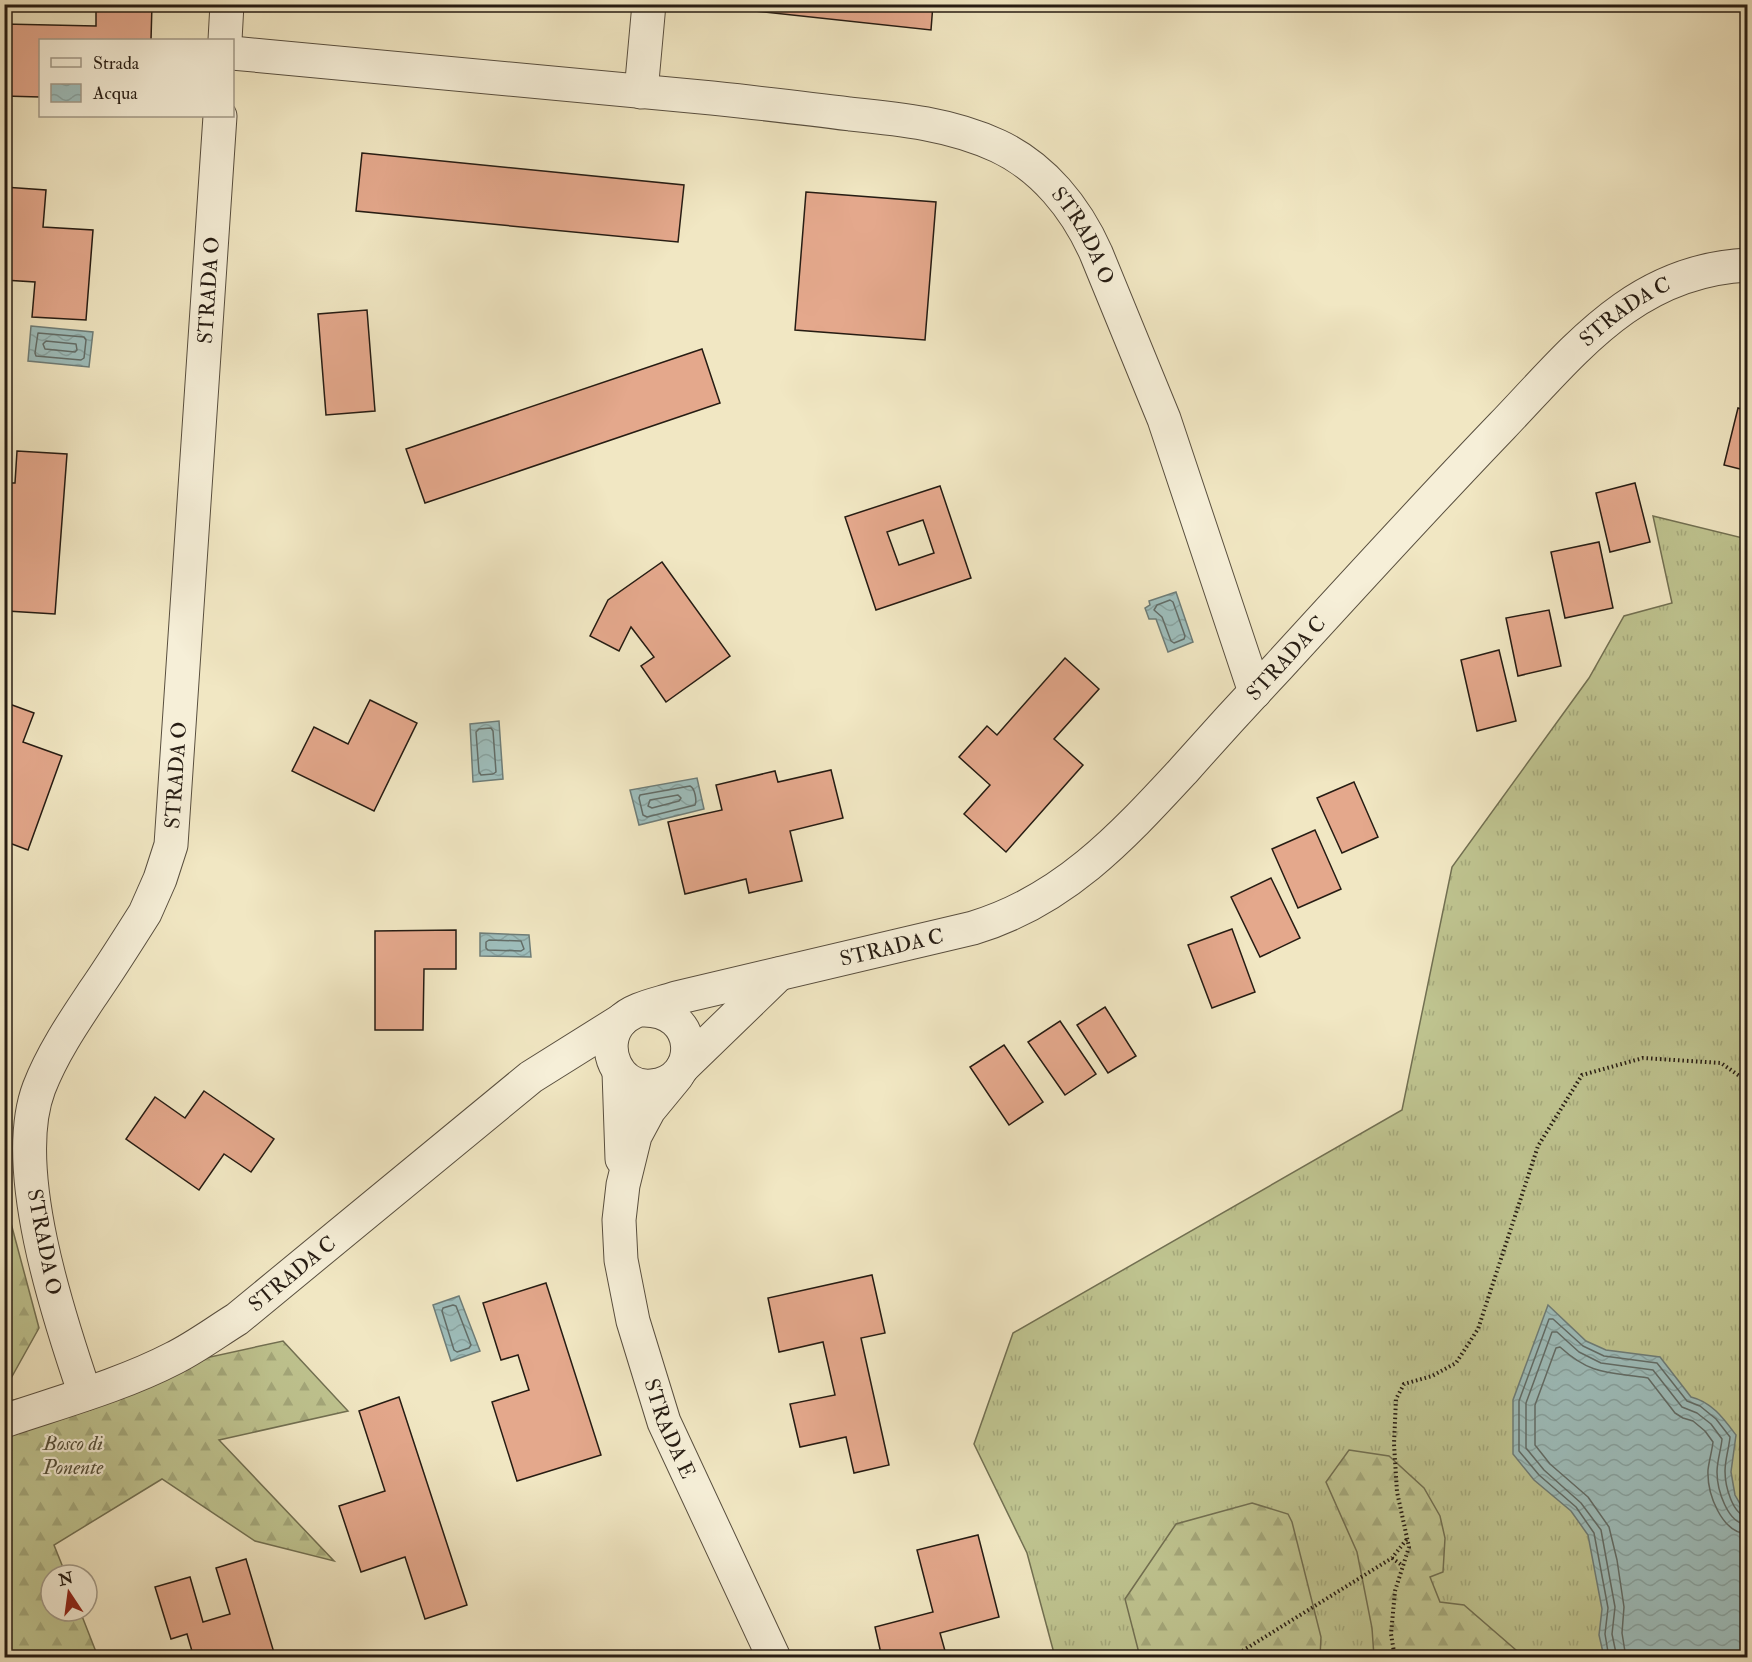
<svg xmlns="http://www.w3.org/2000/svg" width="1752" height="1662" font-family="'IM FELL Double Pica',serif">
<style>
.grass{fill:url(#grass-tufts);stroke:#727052;stroke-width:1.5}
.forest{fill:url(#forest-firs);stroke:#727052;stroke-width:1.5}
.water{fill:url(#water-waves);stroke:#6e7d78;stroke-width:1.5}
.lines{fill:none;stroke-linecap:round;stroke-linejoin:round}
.shore{stroke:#626d68;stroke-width:1.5}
.building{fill:#e4a88c;stroke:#261c13;stroke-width:1.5;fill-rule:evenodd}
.minor-casing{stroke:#594f3f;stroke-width:35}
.path{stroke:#261c13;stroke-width:4;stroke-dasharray:1.5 3;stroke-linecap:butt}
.minor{stroke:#f6efd8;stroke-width:33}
.labels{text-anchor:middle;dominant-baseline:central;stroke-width:4.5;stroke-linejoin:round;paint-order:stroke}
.street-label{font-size:21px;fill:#261c13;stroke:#f6efd8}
.park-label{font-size:21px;font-style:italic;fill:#544e38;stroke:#f6efd8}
</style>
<defs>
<pattern id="grass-tufts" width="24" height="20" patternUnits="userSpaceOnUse" patternTransform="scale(1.5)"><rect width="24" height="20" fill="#bfc490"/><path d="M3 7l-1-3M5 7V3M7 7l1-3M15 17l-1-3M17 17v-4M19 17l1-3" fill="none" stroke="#a4a87b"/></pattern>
<pattern id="forest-firs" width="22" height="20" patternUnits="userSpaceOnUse" patternTransform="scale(1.5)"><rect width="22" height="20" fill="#bfc490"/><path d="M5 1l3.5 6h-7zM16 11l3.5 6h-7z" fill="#a4a87b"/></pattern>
<pattern id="water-waves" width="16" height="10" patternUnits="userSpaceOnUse" patternTransform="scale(1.5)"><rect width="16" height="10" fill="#9ebebc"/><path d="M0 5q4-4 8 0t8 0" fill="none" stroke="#88a3a1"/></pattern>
</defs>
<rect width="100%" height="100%" fill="#f1e7c3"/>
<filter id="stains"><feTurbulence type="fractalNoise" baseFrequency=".00333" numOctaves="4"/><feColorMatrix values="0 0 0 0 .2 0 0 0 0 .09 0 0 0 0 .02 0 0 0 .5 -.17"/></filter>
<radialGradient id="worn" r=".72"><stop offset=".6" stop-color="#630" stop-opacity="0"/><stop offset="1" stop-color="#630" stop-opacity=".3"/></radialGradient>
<!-- grass -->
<polygon class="grass" points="1653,516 1747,539 1747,1657 1055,1657 1027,1553 974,1444 1013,1333 1402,1110 1452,867 1589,678 1624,616 1672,603"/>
<!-- forest -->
<g class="forest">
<polygon points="4,1197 39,1328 5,1389 4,1389"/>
<polygon points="283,1341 348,1411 219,1440 334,1561 255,1541 162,1479 54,1545 66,1575 51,1575 51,1611 80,1611 98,1657 5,1657 4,1402"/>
<polygon points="1349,1450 1389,1456 1424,1488 1440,1516 1445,1538 1443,1572 1430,1577 1440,1602 1464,1605 1524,1657 1374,1657 1372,1628 1357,1552 1326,1482"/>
<polygon points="1252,1503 1288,1514 1292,1522 1321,1637 1320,1657 1140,1657 1125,1599 1176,1524"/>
</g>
<!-- water -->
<g class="water">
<polygon points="31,326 93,332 89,367 28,361"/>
<polygon points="1176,592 1193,642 1168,652 1156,619 1149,619 1145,608 1150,605 1149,601"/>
<polygon points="499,721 503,779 473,782 470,724"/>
<polygon points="697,778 704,809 639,825 630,790"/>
<polygon points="480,933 529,935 531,957 480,956"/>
<polygon points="459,1296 480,1351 451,1361 433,1305"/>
<path d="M 1548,1305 L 1586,1341 L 1606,1350 L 1660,1357 L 1691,1397 C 1712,1402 1724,1419 1736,1435 L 1731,1472 L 1735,1495 L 1747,1516 L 1747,1657 L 1604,1657 L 1599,1635 L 1602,1609 L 1588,1535 L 1571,1511 L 1534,1480 L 1513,1454 L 1513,1400 Z"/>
</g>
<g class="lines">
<!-- shore -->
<g class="shore">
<polygon points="38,333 84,337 86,340 84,358 81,360 36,356 35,353"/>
<polygon points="46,341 76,344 77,350 75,352 45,349 43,344"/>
<polygon points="1170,600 1173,602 1185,636 1184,639 1174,643 1171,641 1162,617 1154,610 1157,605"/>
<polygon points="491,728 493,731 496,772 493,774 481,775 479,772 476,732 479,729"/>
<path d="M 690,786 C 695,788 697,801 695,805 L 647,817 L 643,815 L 639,798 L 640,795 Z"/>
<polygon points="678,795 681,798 679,801 652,808 648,806 650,800"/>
<polygon points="489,940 521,941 524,949 521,951 488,950 486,948 486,942"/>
<polygon points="453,1305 456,1306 471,1345 469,1348 457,1352 454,1350 442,1311 443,1308"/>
<path d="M 1609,1658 L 1605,1634 L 1608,1608 L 1594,1533 L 1576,1507 L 1539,1475 L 1519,1451 L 1519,1401 L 1549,1319 L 1553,1319 L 1583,1346 L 1604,1356 L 1657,1363 L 1687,1401 L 1700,1406 L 1716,1419 L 1730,1437 C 1729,1448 1725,1460 1725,1471 C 1725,1485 1732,1515 1748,1517"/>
<path d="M 1617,1658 L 1612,1634 L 1615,1607 L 1601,1530 L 1581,1503 L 1544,1470 L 1526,1448 L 1526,1403 L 1552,1332 L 1557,1332 L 1579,1352 L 1601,1363 L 1653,1370 L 1682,1407 L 1697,1413 L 1711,1424 L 1722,1439 C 1721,1450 1717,1461 1717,1472 C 1717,1489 1727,1524 1748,1525"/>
<path d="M 1626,1658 L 1622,1633 L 1624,1607 L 1617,1560 L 1609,1527 L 1588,1497 L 1550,1464 L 1535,1445 L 1535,1405 L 1556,1348 L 1560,1347 C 1592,1376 1609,1372 1648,1378 L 1675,1413 L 1683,1418 L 1693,1421 L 1705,1431 L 1713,1442 C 1712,1451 1709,1461 1708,1470 C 1707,1493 1721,1533 1748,1534"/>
</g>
</g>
<!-- building -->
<g class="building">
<polygon points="96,4 152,4 151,40 40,40 40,97 4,96 4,24 96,26"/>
<polygon points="689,4 933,4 931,30"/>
<polygon points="362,153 684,185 678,242 356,211"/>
<polygon points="4,187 46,190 43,227 93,230 86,320 32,317 35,282 4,280"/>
<polygon points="806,192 936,202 925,340 795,330"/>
<polygon points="367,310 375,411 326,415 318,314"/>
<polygon points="702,349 720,403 425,503 406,449"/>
<polygon points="1738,408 1748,411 1748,471 1724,465"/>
<polygon points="17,451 67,454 55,614 7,611 9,574 4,574 4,483 15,483"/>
<polygon points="1635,483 1650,542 1610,552 1596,493"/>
<path d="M 940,486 L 971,578 L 876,610 L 845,517 ZM 923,520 L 934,553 L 899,565 L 887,532 Z"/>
<polygon points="1599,542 1613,608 1565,618 1551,552"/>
<polygon points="662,562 730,656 666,702 641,666 654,657 631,627 619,651 590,636 608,600"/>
<polygon points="1549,610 1561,666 1518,676 1506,618"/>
<polygon points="1499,650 1516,721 1477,731 1461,660"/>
<polygon points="1065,658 1099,689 1054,739 1083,765 1006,852 964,814 990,785 959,757 987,726 997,735"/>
<polygon points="370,700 417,723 374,811 292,771 314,727 348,744"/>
<polygon points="4,702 34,713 23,742 62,756 28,850 4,841"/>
<polygon points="831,770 843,818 790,831 802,881 749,893 746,879 685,894 668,822 722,810 716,785 775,771 778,782"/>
<polygon points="1354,782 1378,837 1342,853 1317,798"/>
<polygon points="1315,830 1341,889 1298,908 1272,849"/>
<polygon points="1271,878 1300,938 1260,957 1231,897"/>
<polygon points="1232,929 1255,992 1212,1008 1188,945"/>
<polygon points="456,930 456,969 424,969 423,1030 375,1030 375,931"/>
<polygon points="1105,1007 1136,1056 1108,1073 1077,1025"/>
<polygon points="1060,1021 1096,1074 1065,1095 1028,1042"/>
<polygon points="1004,1045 1043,1102 1009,1125 970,1067"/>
<polygon points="204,1091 274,1139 251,1172 224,1154 199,1190 126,1139 155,1097 185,1118"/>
<polygon points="872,1275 885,1333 861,1338 889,1465 854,1473 846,1437 800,1447 790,1404 835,1395 823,1342 779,1352 768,1298"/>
<polygon points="546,1283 601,1455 517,1481 492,1402 529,1390 518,1355 501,1360 483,1303"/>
<polygon points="399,1397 467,1605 425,1619 405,1557 361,1572 339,1506 385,1491 359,1411"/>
<polygon points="978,1535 999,1617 940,1633 947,1658 882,1658 875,1627 933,1612 917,1550"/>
<polygon points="246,1559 275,1656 270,1658 194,1658 187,1634 171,1639 155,1587 190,1577 203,1622 230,1614 216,1568"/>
</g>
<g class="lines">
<!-- minor casing -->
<g class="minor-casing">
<g id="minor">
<polyline points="225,40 227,4"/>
<path id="s1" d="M 232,53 C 392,68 552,83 712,98 C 758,103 804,108 850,114 C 900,119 951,124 998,146 C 1043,167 1076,208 1096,253 L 1164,419 L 1255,692"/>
<polyline points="641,92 649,4"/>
<path id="s2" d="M 642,1010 C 700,1008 702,1081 652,1086 C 618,1090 598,1046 621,1021 C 633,1008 659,1004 676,998 L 973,928 C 1063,901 1121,838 1183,771 C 1214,736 1246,701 1278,667 C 1352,586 1426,505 1502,426 C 1574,351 1634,270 1748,265"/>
<polyline points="683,1067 779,974"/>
<polyline points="619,1072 622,1159"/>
<path id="s3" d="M 677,1076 L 649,1110 L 635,1136 L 623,1185 L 619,1220 L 621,1260 L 633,1321 L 664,1422 L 774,1658"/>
<path id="s4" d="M 85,1394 C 58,1315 9,1167 39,1088 C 52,1054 73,1023 93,993 C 111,967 128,940 145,913 L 160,879 L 171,845 L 220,116"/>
<path id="s5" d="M 4,1421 C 60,1402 122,1385 174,1358 C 196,1347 216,1332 237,1319 L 531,1077 L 622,1020"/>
</g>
</g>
<!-- path -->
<g class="path">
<polyline points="1392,1558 1403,1566"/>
<polyline points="1231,1658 1392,1558 1407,1539"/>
<polyline points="1395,1658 1391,1634 1395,1591 1409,1547 1397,1492 1394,1444 1396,1399 1404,1384 1432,1376 1456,1363 1478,1329 1538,1146 1582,1075 1643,1058 1721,1063 1748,1082"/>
</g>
<!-- minor -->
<use href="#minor" class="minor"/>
</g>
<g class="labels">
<!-- street labels -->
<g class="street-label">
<text stroke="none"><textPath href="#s1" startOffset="900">STRADA O</textPath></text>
<text stroke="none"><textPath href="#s4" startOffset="1148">STRADA O</textPath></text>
<text stroke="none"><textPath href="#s2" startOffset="1486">STRADA C</textPath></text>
<text stroke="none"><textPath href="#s2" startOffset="1000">STRADA C</textPath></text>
<text stroke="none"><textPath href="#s4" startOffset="662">STRADA O</textPath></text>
<text stroke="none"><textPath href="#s2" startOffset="498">STRADA C</textPath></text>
<text transform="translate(44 1242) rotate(79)">STRADA O</text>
<text stroke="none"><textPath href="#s5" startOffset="327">STRADA C</textPath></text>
<text stroke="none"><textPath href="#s3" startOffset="375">STRADA E</textPath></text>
</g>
<!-- park labels -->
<g class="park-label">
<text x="73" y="1443">Bosco di<tspan x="73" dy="24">Ponente</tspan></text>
</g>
</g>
<!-- margin -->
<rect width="1752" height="1662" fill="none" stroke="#f1e7c3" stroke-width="24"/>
<rect x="6" y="6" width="1740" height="1650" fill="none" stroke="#261c13" stroke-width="3"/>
<rect x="12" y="12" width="1728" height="1638" fill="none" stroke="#261c13" stroke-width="1.5"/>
<!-- legend -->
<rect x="39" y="39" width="195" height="78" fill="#f6efd8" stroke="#a39b89" stroke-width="1.5"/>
<rect x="51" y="58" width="30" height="9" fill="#f6efd8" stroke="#a39b89" stroke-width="1.5"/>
<text x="93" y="69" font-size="18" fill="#261c13">Strada</text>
<rect x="51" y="84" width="30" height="18" fill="url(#water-waves)" stroke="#a39b89" stroke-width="1.5"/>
<text x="93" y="99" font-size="18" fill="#261c13">Acqua</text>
<!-- north arrow -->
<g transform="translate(69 1593) rotate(347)"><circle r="28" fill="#f6efd8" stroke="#a39b89" stroke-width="1.5"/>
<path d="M0-4.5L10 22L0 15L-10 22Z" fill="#8f2418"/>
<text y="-9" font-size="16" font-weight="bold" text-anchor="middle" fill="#261c13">N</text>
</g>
<rect width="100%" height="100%" filter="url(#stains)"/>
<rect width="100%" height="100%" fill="url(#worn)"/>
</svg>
